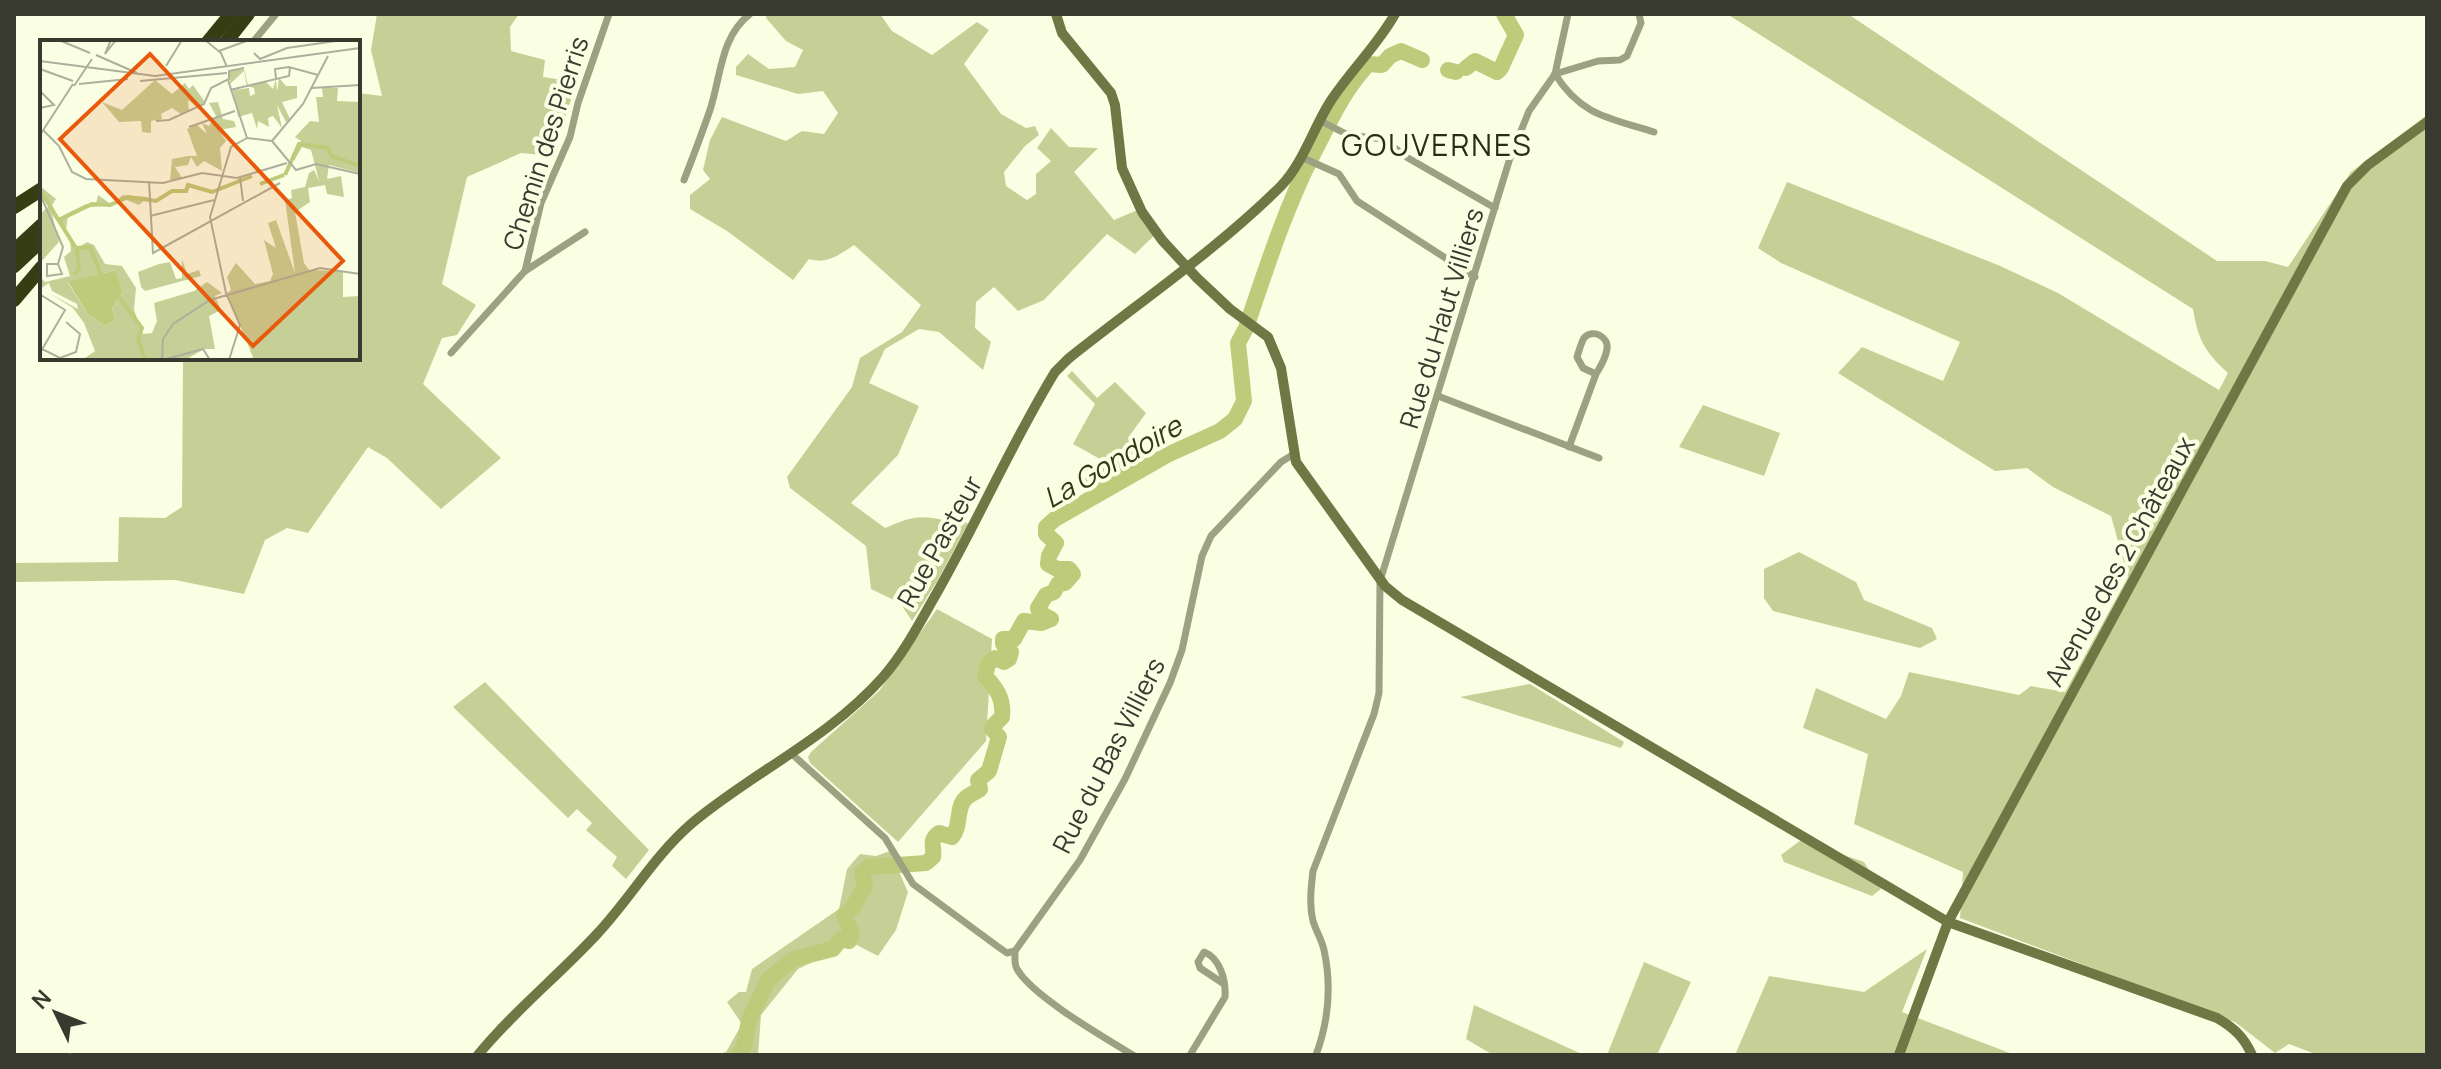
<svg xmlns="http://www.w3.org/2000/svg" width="2441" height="1069" font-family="Manrope,sans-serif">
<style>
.green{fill:#c6d096}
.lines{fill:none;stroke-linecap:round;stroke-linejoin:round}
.river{stroke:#becb7a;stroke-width:16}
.street{stroke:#9ca281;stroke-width:7}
.secondary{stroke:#6f7745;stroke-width:10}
.highway{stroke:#373d12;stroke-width:14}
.labels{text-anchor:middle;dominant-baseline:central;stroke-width:8;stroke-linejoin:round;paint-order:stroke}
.street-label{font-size:26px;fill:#383a30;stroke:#faffe4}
.water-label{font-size:28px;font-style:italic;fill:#333815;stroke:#faffe4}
.quarter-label{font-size:30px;letter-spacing:2px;fill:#292c17;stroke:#faffe4}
.inset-river{fill:none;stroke:#becb7a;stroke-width:4}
.inset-road{fill:none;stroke:#acb09c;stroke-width:2}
.view{fill:#e8590c;fill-opacity:0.15;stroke:#e8590c;stroke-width:4}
.inset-edge{fill:none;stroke:#383a30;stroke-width:4}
</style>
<rect width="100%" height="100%" fill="#faffe4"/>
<!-- green -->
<g class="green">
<polygon points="377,14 519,14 510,27 511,51 545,60 543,77 577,82 552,156 521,153 467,177 442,284 476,305 457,335 442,338 423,384 501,458 441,509 387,458 368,447 308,533 287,528 265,540 244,594 175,580 15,582 15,563 118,562 119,517 165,518 182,507 183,358 358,358 358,93 382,96 371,50"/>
<path d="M 766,14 L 880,14 L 892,31 L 932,55 L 977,22 L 989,30 L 964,64 L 1001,114 L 1026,128 L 1035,126 L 1039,135 L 1025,146 L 1004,172 L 1006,186 L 1027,200 L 1036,194 L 1036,174 L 1051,161 L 1037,148 L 1051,128 L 1069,147 L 1098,148 L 1074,172 L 1114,220 L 1142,208 L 1158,232 L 1135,254 L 1107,234 L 1044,300 L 1018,311 L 994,287 L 976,302 L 975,328 L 991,342 L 983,370 L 939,332 L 919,329 L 885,349 L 869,383 L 919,406 L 898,455 L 851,503 L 885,528 C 908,518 918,514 943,520 L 954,512 L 968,524 L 936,583 L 912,621 L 900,603 L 871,589 L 866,546 L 790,488 L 787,477 L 852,387 L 860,358 L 902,332 L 921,305 L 854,245 C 840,254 827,265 809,259 L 793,280 L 727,231 L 690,209 L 690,195 L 710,179 L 703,170 L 710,140 L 722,117 L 786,141 L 802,131 L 824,134 L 838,113 L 823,91 L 798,94 L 736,75 L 736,67 L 748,54 L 769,69 L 795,67 L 803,50 L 786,41 L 766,18 Z"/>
<path d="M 1727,14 L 1848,14 L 2217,261 L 2265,261 L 2288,267 L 2351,172 L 2427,115 L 2427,1055 L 2318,1055 L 2289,1044 L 2275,1053 L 2235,1022 L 1960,918 L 1963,872 L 1854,824 L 1868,754 L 1803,728 L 1816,688 L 1886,719 L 1901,696 L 1909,672 L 2019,695 L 2031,686 L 2065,692 L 2128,577 L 2111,516 L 2053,487 L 2027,468 L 1995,471 L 1838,373 L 1862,347 L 1943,381 L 1960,342 L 1781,263 L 1758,248 L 1787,182 L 1998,265 L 2058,293 L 2219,390 L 2228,373 C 2205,352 2198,340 2193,309 Z"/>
<polygon points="1072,371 1097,398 1115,382 1146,413 1128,438 1137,445 1129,461 1142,469 1093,495 1078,486 1100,459 1073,444 1095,404 1067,376"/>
<polygon points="1703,405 1780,433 1764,476 1679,447"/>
<polygon points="1799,552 1856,582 1864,600 1932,628 1937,639 1920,648 1773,611 1764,598 1764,569"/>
<polygon points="937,609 992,639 986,741 898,842 810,763 808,757 811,752 879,691"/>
<polygon points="485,682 649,850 626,879 612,866 617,857 586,830 592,823 577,809 568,818 453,707"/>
<polygon points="1530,684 1624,742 1621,748 1460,697"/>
<polygon points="1801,840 1864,862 1881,889 1872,896 1784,862 1781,855"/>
<polygon points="890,851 908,892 896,930 878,956 853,943 798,969 761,1015 758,1055 714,1055 726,1052 742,1024 727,1002 739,992 746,992 752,969 839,909 847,869 860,854 876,856"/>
<polygon points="1927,949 1902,1012 2015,1055 1735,1055 1769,976 1864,992"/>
<polygon points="1644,962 1691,982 1657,1055 1607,1055"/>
<polygon points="1474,1005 1584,1055 1493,1055 1466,1039"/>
</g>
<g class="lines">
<!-- river -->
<g class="river">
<polyline points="1368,64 1382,65 1390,56 1401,51 1422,60"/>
<polyline points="1466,68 1475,61 1497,72 1501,68 1516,35 1504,14"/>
<polyline points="1448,70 1456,72"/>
<path d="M 738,1055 L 744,1047 L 749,1020 L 768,980 L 793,959 L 833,949 L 841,939 L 849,941 L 852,934 L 844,915 L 853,907 L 865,886 L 862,872 L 869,867 L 926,863 L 933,857 C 935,847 928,841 939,833 L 952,837 C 962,826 955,806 967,797 C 971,794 976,792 980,789 L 978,780 L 989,771 L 999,737 L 992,729 L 993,726 L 1002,717 C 1004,699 997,689 985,676 L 988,664 L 995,658 L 1004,662 L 1009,659 L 1011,652 L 1003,644 L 1003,639 L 1014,639 L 1024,621 L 1041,623 L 1051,619 L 1040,613 L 1038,608 L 1046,595 L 1054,592 L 1058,584 L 1065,583 L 1073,574 L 1069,569 L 1057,569 L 1048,564 L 1049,556 L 1056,543 L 1046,534 L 1046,527 L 1055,519 L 1167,455 L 1220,431 L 1235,419 L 1244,401 L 1238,343 L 1246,328 C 1266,269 1285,209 1313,154 C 1329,124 1341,95 1364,69"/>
</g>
<!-- street -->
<g class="street">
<polyline points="253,42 276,14"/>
<path d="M 1555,74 C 1581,116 1610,118 1654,132"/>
<polyline points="1555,74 1568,14"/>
<polyline points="1319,120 1348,135 1383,139 1408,158 1495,208"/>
<polyline points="1301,157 1339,174 1357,201 1475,277"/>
<path d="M 684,180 C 693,157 702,133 710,110 C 721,77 720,37 750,14"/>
<polyline points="525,271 585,232"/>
<polyline points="451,353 525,271 541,203 570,137 578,103 609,14"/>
<polyline points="1438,396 1599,458"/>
<path d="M 1569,447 L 1596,374 L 1583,368 L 1577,357 C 1579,351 1581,343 1584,338 C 1593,328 1609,337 1607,349 C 1606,357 1601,366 1596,374"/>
<polyline points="793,755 885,838 913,884 997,946 1007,953 1015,951"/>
<polyline points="1015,951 1080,860 1125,779 1170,683 1182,650 1202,556 1211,536 1281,462 1294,454"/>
<path d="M 1015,951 C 1015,957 1014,964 1017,969 C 1032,996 1105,1038 1133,1055"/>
<path d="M 1190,1055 L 1225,997 C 1226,980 1220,958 1204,952 L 1198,962 L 1200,968 L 1224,984"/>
<path d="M 1316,1055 C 1329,1020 1332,987 1324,950 C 1322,940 1316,931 1313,921 C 1309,905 1311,888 1313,871 L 1374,714 L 1379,693 L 1380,581 L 1510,158 L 1529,111 L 1555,74 L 1598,61 L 1620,60 L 1627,56 L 1641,23 L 1639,14"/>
</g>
<!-- secondary -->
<g class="secondary">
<path d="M 1056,14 L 1062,33 L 1111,93 L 1115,105 L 1122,168 L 1142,212 L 1162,240 L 1197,278 L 1230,309 L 1268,337 L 1281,368 L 1296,462 L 1385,586 L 1402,600 L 1948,922 L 2217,1018 C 2234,1028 2244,1037 2252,1055"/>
<path d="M 478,1055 C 514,1011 558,976 597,934 C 630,899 654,856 691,824 C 753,772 828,739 883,677 C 904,653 919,624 935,596 C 977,523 1011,444 1055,372 L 1068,359 C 1138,303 1218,249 1281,186 C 1303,163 1313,129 1330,102 C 1350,71 1377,46 1395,14"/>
<polyline points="1899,1055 1948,922 2347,186 2368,165 2427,122"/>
</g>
<!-- highway -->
<g class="highway">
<polyline points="208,42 231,14"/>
<polyline points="226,42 248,14"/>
<polyline points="14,207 42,189"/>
<polyline points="14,251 42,225"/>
<polyline points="14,266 42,240"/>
<polyline points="14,300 42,267"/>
</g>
</g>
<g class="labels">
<!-- street labels -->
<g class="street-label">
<text transform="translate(545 143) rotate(-72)">Chemin des Pierris</text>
<text transform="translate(1441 318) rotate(-73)">Rue du Haut Villiers</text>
<text transform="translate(939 541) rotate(-61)">Rue Pasteur</text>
<text transform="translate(2119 561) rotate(-61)">Avenue des 2 Châteaux</text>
<text transform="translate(1108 755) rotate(-63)">Rue du Bas Villiers</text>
</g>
<!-- water labels -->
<g class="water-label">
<text transform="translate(1112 461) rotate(-30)">La Gondoire</text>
</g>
<!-- quarter labels -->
<g class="quarter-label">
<text x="1437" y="144">GOUVERNES</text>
</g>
</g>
<!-- overview -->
<g transform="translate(40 40)">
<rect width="320" height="320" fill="#faffe4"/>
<path d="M 204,29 L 208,45 L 225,41 L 233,49 L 236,39 L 237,52 L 239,38 L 246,46 L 257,46 L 257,58 L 242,62 L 250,79 L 246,82 L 237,65 L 242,88 L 233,76 L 228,78 L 229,87 L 218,81 L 217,89 L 212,73 L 198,77 L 193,50 L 209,48 L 210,56 L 215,54 L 214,48 L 207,46 L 204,31 L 190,44 L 190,31 ZM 115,40 L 132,54 L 145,43 L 149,49 L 153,45 L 165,62 L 157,67 L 148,60 L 149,70 L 141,74 L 132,68 L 121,74 L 122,79 L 111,81 L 111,93 L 102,92 L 101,81 L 79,82 L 62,62 L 82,70 ZM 282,48 L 298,48 L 297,61 L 320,62 L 320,133 L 289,125 L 287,139 L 301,136 L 304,157 L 287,154 L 285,145 L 268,148 L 270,162 L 255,172 L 264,223 L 269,230 L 303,231 L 303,257 L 320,256 L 320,320 L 214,320 L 187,253 L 191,250 L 187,237 L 196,223 L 215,244 L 230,241 L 233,234 L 224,200 L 236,208 L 228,183 L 236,180 L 255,233 L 245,160 L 252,158 L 251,150 L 265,147 L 269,133 L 274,130 L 279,141 L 271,110 L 262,107 L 254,121 L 252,115 L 261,101 L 255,97 L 270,81 L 279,82 L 276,57 L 283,57 ZM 178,62 L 183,79 L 194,81 L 196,87 L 179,90 L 186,101 L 180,108 L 182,131 L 164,121 L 157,127 L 151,117 L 148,125 L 135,127 L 142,138 L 130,141 L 132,119 L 148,116 L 157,116 L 147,89 L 157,85 L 167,94 L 162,83 L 169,86 L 176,76 L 169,63 ZM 0,146 L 16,159 L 12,165 L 18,178 L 46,164 L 56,164 L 58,155 L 71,164 L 83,155 L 108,157 L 99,165 L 84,159 L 73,165 L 41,168 L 28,175 L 26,190 L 36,209 L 47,202 L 54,205 L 65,224 L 82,226 L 96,248 L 94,270 L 103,294 L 112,293 L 117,281 L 114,263 L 154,251 L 167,242 L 182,253 L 175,256 L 181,270 L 169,276 L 175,309 L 164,309 L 145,320 L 47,320 L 45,318 L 55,311 L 44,283 L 33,268 L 9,253 L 38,269 L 37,264 L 12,251 L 9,243 L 0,249 L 0,237 L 5,242 L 30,236 L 24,217 L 31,211 L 30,200 L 12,174 L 19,202 L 0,223 L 0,174 L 9,166 ZM 74,230 L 83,252 L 72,268 L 75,280 L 65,286 L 48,274 L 28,243 ZM 142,219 L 147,234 L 159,230 L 161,236 L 105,251 L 101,247 L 98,232 L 119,224 L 130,222 L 136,239 L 142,238 Z" fill="#c6d096" fill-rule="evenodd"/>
<path d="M 75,230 L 83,252 L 72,268 L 75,280 L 65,286 L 48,274 L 28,242 Z" fill="#becb7a"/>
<path class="inset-river" d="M 245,135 L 259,104 L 288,108 L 291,116 L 320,126M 220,144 L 244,135M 0,150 L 37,210 L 39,229 L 34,235M 17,181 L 52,164 L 70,165 L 88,157 L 116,161 L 132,151 L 146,151 L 148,145 L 172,152 L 212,136M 36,208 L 50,207 L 62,238M 79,257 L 102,288 L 98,299 L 105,320"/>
<path class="inset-road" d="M 19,0 L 50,13M 71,0 L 65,14 L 76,0M 165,0 L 181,13 L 187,27M 179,11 L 209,0M 214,13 L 220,19 L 247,8 L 296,1M 56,15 L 97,33M 0,21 L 115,36 L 320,8M 126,26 L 142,0M 0,29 L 33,41M 236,38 L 235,29 L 249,27 L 278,35M 38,40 L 34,46 L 52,19M 188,40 L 207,98M 100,41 L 187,33M 39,44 L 88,39M 272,48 L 320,45M 190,50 L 249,36 L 250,27M 0,51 L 14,65 L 0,68M 116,81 L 129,80 L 164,64 L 171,48 L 189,39 L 189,31 L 204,28M 149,87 L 195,71M 3,90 L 19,106 L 32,132 L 46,139 L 123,143 L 162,133 L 197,138 L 247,123M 0,95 L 33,44M 207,98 L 232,101M 232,101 L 256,130 L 276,124 L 320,134M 232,101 L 263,64 L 288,16M 200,137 L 203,161M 109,141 L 113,213 L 240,143M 0,154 L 23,207 L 18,224 L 22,234 L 7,236 L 7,224 L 18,224M 110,176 L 174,160M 2,309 L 20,318 L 36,312 L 40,294 L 26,282M 0,313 L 25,270 L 1,255M 122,320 L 123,299 L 133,284 L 170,260 L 280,228 L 320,234M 123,320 L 163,309 L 170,320M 189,320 L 200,285 L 186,253 L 170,177 L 191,107 L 207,98"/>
<path class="view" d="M 110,14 L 303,221 L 213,306 L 20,99 Z"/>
<rect width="320" height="320" class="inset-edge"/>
</g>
<!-- border -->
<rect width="2441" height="1069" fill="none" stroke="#383a30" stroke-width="32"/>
<!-- north arrow -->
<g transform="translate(56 1013) rotate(313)" stroke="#faffe4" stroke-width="6" paint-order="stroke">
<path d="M0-6L14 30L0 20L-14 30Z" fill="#383a30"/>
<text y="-12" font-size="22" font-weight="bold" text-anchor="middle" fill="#383a30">N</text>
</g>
</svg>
